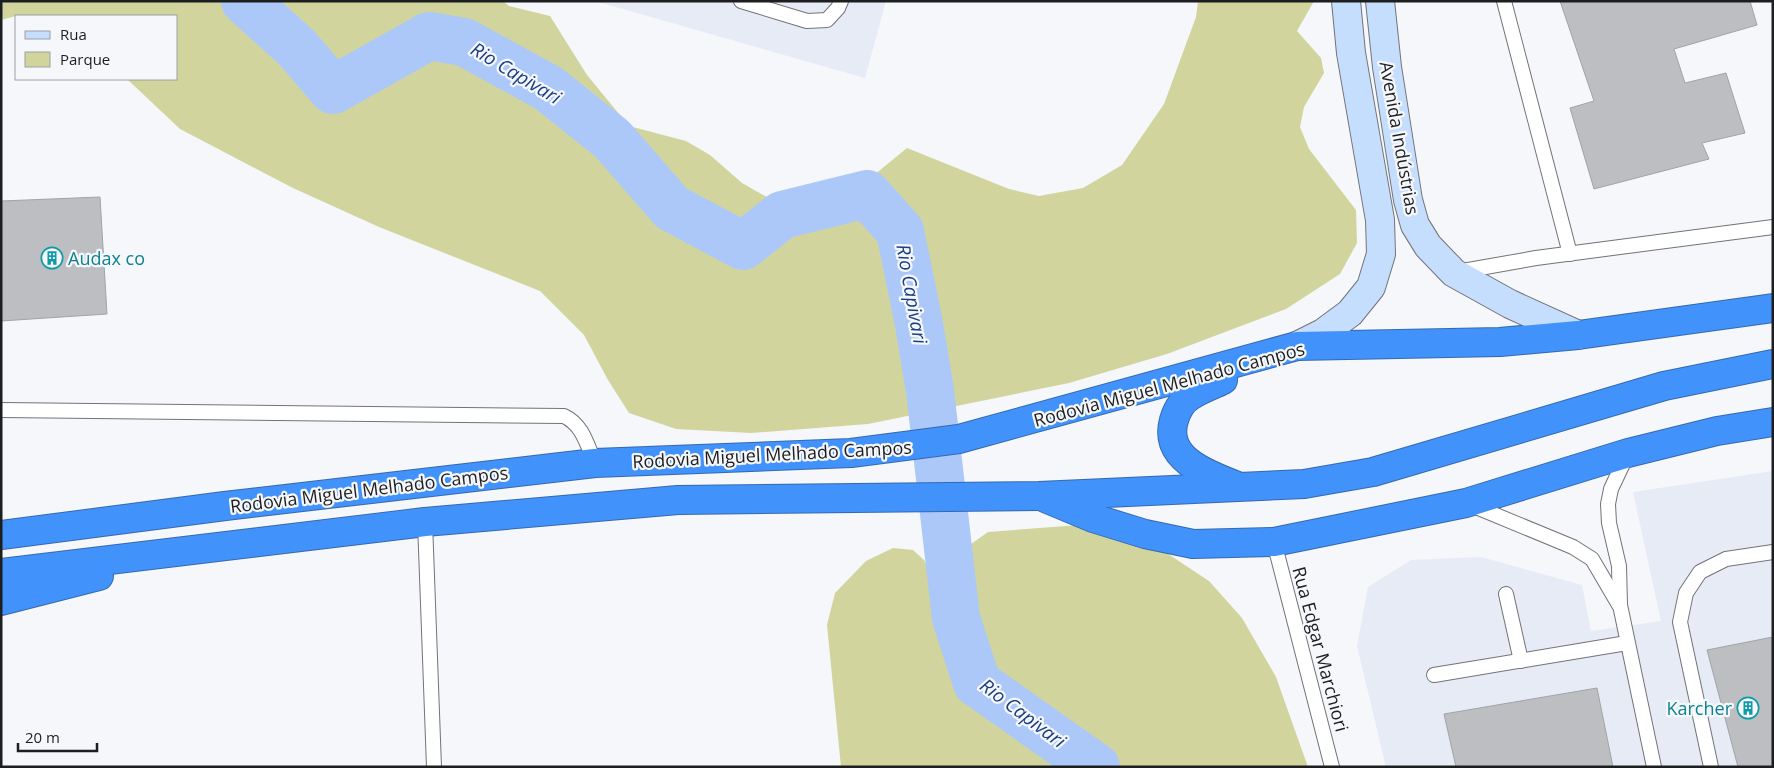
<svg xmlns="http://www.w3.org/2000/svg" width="1774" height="768" font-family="'Open Sans',sans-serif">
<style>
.built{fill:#e7ebf6}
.green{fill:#d1d59d}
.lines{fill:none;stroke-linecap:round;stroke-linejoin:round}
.river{stroke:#acc8f9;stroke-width:48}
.building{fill:#bcbec1;stroke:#a2a3a7}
.lane-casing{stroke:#727376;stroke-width:16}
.secondary-casing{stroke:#727376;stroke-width:30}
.highway-casing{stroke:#3569af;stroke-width:30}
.lane{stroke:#fff;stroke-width:14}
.secondary{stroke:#c6defe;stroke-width:28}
.highway{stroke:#4292fc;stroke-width:28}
.labels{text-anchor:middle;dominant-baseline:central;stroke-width:4.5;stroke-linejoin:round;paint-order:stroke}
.street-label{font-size:18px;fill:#1d1e1f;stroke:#f5f7fa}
.culture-label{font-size:18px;fill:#0d838f;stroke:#f5f7fa;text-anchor:start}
.water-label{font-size:19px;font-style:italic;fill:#193e84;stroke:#f5f7fa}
</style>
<rect width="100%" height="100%" fill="#f5f7fa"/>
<!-- built -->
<g class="built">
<polygon points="595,1 886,1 865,78"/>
<polygon points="1773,471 1773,767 1386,767 1357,646 1368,587 1411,560 1481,557 1582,585 1591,631 1661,621 1633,492"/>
</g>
<!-- green -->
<g class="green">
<polygon points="1,1 503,1 509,6 550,16 587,75 629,126 686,141 710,155 742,183 774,201 806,203 852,193 907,148 1009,189 1039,196 1083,188 1122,165 1164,104 1196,17 1198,1 1314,1 1297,31 1321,58 1324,73 1304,107 1300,127 1309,149 1356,210 1357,243 1340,274 1286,309 1167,354 1069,383 868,424 751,433 676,429 629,413 608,380 584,335 540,291 379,227 293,188 180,129 127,79 176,79 176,16 16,16 1,20"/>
<polygon points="1079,525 1156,546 1209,581 1242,618 1276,677 1308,767 841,767 827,625 835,593 866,561 893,548 913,550 924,560 950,615 955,570 971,544 988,532"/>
</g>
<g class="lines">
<!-- river -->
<polyline class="river" points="245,1 296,47 333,90 429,36 464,42 548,88 612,139 672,208 743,246 782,215 867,194 900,231 919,324 930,391 956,618 977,683 1096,767"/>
</g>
<!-- building -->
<g class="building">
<polygon points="1560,1 1750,1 1757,25 1674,49 1685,83 1726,73 1745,133 1702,143 1709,159 1594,189 1570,108 1594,101"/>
<polygon points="100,197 107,314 1,321 1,201"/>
<polygon points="1773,637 1773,767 1738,767 1707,650"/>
<polygon points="1597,688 1613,767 1456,767 1444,714"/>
</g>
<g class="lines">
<!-- lane casing -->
<g class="lane-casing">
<g id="lane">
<polyline points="741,1 807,21 827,20 838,8 841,1"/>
<polyline points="1504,1 1570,254"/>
<polyline points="1457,272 1536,258 1773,227"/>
<path d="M 1,410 L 564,416 C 583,425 587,445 595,463"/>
<polyline points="1628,453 1611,489 1608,504 1609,523 1619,566 1620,605 1654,767"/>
<polyline points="1469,504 1573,547 1592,559 1619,605"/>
<polyline points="425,522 434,767"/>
<polyline points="1274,542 1332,767"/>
<polyline points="1506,594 1521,661"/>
<polyline points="1434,675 1627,643"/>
<polyline points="1711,767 1680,622 1686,593 1700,572 1726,559 1773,552"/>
</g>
</g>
<!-- secondary casing -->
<g class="secondary-casing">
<g id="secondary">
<polyline points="1380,1 1387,67 1408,200 1415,225 1428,246 1454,273 1510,304 1578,335"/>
<polyline points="1297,346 1323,333 1350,313 1371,287 1381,254 1380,220 1351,53 1346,1"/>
</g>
</g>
<!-- highway casing -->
<g class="highway-casing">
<g id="highway">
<path d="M 1223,380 C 1213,385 1201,389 1192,395 C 1183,400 1177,410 1174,420 C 1163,458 1206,474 1235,485"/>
<polyline points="1045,498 1093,518 1145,534 1193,544 1274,542 1466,503 1628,453 1717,431 1773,422"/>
<polyline points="1,535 225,506 595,463 851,453 959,439 1297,346 1500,342 1578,335 1773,308"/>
<polyline points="1,573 425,522 678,500 1039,496 1304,484 1373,472 1664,386 1773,364"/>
<polyline points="1,601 99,576"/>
</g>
</g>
<!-- lane -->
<use href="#lane" class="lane"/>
<!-- secondary -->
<use href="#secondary" class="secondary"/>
<!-- highway -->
<use href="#highway" class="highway"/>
</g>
<!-- icons -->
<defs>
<g id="building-ring" transform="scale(1.125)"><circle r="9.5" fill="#f5f7fa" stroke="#0f9aa8" stroke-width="1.5"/><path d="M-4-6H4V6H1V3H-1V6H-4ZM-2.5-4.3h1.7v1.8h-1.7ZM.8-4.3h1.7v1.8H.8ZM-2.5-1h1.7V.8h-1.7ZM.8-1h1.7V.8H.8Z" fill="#0f9aa8"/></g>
</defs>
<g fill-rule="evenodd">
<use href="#building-ring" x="52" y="258"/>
<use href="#building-ring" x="1748" y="708"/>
</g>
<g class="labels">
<!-- street labels -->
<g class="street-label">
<text transform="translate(1400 138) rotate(80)">Avenida Indústrias</text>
<text transform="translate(1169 384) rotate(-15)">Rodovia Miguel Melhado Campos</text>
<text transform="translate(772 454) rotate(-3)">Rodovia Miguel Melhado Campos</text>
<text transform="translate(369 489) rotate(-7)">Rodovia Miguel Melhado Campos</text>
<text transform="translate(1321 649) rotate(75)">Rua Edgar Marchiori</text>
</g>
<!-- culture labels -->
<g class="culture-label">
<text x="68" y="258">Audax co</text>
<text x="1732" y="708" text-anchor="end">Karcher</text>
</g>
<!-- water labels -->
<g class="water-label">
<text transform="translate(516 73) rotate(31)">Rio Capivari</text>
<text transform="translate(912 294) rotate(80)">Rio Capivari</text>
<text transform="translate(1023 713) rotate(37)">Rio Capivari</text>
</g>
</g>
<!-- border -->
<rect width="1774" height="768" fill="none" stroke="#1d1e1f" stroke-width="5"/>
<!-- legend -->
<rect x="15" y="15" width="162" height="65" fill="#f5f7fa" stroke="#9fa0a2"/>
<rect x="25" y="31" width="25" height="8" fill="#c6defe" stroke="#9fa0a2"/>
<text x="60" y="40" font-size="15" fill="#1d1e1f">Rua</text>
<rect x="25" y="52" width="25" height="15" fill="#d1d59d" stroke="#9fa0a2"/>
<text x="60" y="65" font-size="15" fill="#1d1e1f">Parque</text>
<!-- scale -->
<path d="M18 743v8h79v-8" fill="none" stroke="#1d1e1f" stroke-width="2.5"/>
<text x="25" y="743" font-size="15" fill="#1d1e1f" stroke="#f5f7fa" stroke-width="4" paint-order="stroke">20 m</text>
</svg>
